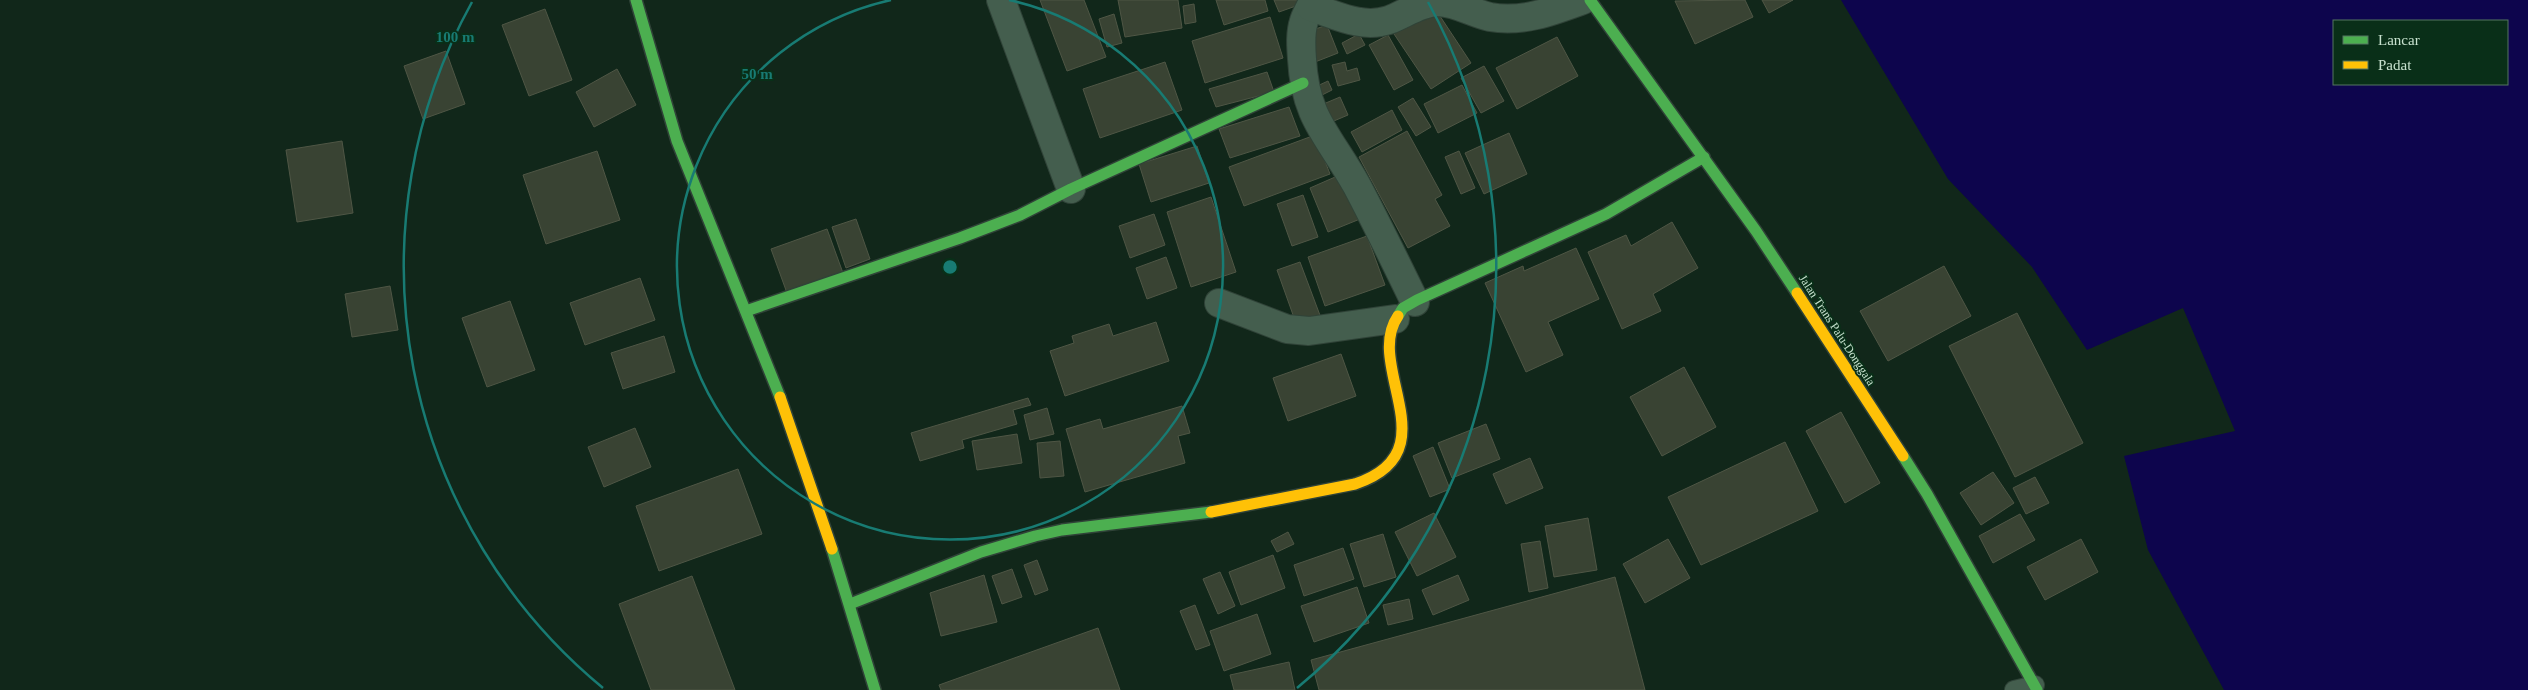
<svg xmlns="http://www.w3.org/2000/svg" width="2528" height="690" font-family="Georgia,serif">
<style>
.water{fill:#0d054d;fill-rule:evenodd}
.building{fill:#394333;stroke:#4f5645}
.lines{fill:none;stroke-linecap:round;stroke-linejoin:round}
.lane-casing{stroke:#304338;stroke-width:20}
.street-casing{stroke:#304338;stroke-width:30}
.fast-casing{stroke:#304338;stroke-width:14}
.slow-casing{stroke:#304338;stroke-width:14}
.lane{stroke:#445e4e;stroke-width:18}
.street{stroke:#445e4e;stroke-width:28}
.fast{stroke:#4caf50;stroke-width:11}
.slow{stroke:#ffc107;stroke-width:11}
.ring{fill:none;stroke:#187b73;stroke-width:2.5}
.labels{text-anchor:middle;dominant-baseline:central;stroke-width:4;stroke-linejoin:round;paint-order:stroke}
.street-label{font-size:12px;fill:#c7e1ce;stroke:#092f18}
.centre{fill:#187b73;stroke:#092f18;stroke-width:2.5}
.ring-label{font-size:15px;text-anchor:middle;font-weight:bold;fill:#187b73;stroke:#092f18;stroke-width:4;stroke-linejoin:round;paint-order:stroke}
</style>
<rect width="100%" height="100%" fill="#11271a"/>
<!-- water -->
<path class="water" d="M 1841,0 L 2528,0 L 2528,690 L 2224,690 L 2148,550 L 2124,456 L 2235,431 L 2183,308 L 2087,350 L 2032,267 L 1948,179 ZM 2334,21 L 2507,21 L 2507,84 L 2334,84 Z"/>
<!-- building -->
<g class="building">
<polygon points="1040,0 1084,0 1106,57 1067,71"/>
<polygon points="1118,0 1178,0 1182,28 1125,37"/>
<polygon points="1216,0 1265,0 1268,11 1224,25"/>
<polygon points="1274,0 1310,0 1310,1 1279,12"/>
<polygon points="1745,0 1753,17 1695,44 1675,1"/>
<polygon points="1762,0 1793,0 1769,13"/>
<polygon points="1194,4 1196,22 1185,24 1183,6"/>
<polygon points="1432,4 1471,63 1431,89 1392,31"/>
<polygon points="545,9 572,80 529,96 502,25"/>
<polygon points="1114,14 1122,43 1107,47 1099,19"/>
<polygon points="1270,17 1283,58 1205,83 1192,41"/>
<polygon points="1327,25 1338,53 1315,62 1304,33"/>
<polygon points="1359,34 1365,45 1347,54 1342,43"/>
<polygon points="1388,35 1413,80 1394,90 1369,45"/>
<polygon points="1557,37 1578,76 1517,109 1496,68"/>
<polygon points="446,51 465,104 423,119 404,66"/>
<polygon points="1165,62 1182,110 1100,138 1083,89"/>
<polygon points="1345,62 1347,71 1357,68 1360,80 1338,86 1332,65"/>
<polygon points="1484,66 1504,101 1481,113 1461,78"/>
<polygon points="617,69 636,105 594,127 576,92"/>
<polygon points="1267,72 1274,92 1216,107 1209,89"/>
<polygon points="1328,81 1332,90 1320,96 1315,87"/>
<polygon points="1462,85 1477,113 1438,133 1424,104"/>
<polygon points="1340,97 1348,115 1322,126 1314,108"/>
<polygon points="1413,98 1431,127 1416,136 1398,107"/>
<polygon points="1289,107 1300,136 1230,158 1219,129"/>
<polygon points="1392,110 1402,130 1362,152 1351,132"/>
<polygon points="1407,131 1442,195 1435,199 1450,226 1408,248 1359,157"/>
<polygon points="1509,133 1527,174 1484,194 1465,153"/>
<polygon points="1315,135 1330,174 1244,206 1229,167"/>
<polygon points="342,141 353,213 297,222 286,150"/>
<polygon points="1197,146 1209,183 1151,202 1139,164"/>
<polygon points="597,151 620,220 546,244 523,175"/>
<polygon points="1459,151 1475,188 1461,194 1445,157"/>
<polygon points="1342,174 1360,219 1328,232 1310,188"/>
<polygon points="1303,195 1318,237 1292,246 1277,204"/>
<polygon points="1211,197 1236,272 1191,287 1167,212"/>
<polygon points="1154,214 1165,245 1130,258 1119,226"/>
<polygon points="856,219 870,259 846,268 832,227"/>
<polygon points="1672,222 1698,268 1653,294 1661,311 1622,329 1588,252 1626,235 1631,246"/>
<polygon points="827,229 843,273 787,293 771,249"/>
<polygon points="1367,236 1385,285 1325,306 1308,257"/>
<polygon points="1576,248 1599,299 1548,322 1563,355 1526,372 1485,283 1523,266 1524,271"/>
<polygon points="1166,257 1177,288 1147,299 1136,268"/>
<polygon points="1300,262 1321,318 1297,326 1277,270"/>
<polygon points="1944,266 1971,316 1888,361 1860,311"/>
<polygon points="640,278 655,320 585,345 570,303"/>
<polygon points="390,286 398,330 352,337 345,294"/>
<polygon points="510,301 535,370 487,387 462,318"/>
<polygon points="2017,313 2083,443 2015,477 1949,346"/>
<polygon points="1156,322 1169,361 1065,396 1050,351 1074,343 1072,336 1109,324 1113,336"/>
<polygon points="664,336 675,372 623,389 611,353"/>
<polygon points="1341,354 1356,396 1288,421 1273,378"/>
<polygon points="1684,367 1716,427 1662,456 1630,397"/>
<polygon points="1028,398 1031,405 1013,410 1017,424 962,440 964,448 920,461 911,433"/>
<polygon points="1182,406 1190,433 1178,436 1185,463 1085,492 1066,429 1100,419 1103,429"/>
<polygon points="1047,408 1054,434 1030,440 1024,415"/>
<polygon points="1841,412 1880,483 1845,503 1806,431"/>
<polygon points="1486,424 1500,459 1452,478 1438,443"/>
<polygon points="635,428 651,467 604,487 588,447"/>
<polygon points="1017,434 1022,463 977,470 972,441"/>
<polygon points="1060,441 1064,476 1040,478 1037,443"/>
<polygon points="1785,442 1818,511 1701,565 1668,497"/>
<polygon points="1433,447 1450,489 1430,497 1413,456"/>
<polygon points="1530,458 1543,488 1506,504 1493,474"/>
<polygon points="738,469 762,534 659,571 636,506"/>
<polygon points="1993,472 2014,503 1981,525 1960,493"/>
<polygon points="2035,477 2049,503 2026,514 2013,488"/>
<polygon points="1434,513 1456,557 1417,576 1395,532"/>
<polygon points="2020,514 2035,540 1993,563 1979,536"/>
<polygon points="1588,518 1597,570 1554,577 1545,526"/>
<polygon points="1288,532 1294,544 1277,552 1271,541"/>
<polygon points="1383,534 1396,577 1364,587 1350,544"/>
<polygon points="1668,539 1690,578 1645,603 1623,564"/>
<polygon points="2081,539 2098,572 2045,600 2027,567"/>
<polygon points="1540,541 1548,588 1529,592 1521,544"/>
<polygon points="1343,548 1354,579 1304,596 1294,565"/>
<polygon points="1273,555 1285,588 1241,605 1229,572"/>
<polygon points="1037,560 1048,590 1035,595 1024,565"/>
<polygon points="1012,569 1022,597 1002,604 992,576"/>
<polygon points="1220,572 1235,606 1218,614 1203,579"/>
<polygon points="984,575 997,622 941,636 930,593"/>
<polygon points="1458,575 1469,600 1433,615 1422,590"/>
<polygon points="692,576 735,690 651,690 619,604"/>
<polygon points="1615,577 1645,690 1319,690 1311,660"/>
<polygon points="1357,587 1369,623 1314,642 1301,606"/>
<polygon points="1409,599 1413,619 1388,625 1383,605"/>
<polygon points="1195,605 1210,645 1196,650 1180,611"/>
<polygon points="1257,614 1271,654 1224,671 1210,631"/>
<polygon points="1098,628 1120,690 941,690 939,685"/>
<polygon points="1289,662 1295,690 1234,690 1230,675"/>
</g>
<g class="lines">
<!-- lane casing -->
<g class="lane-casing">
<polyline id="lane" points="2014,690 2035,685"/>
</g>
<!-- street casing -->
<g class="street-casing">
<g id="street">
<polyline points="1001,0 1071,189"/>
<path d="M 1313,0 C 1311,7 1306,14 1304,21 C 1300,33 1301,46 1302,59 C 1305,119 1330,137 1357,186 C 1377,224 1396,263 1415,302"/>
<path d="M 1311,7 C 1336,15 1362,29 1389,20 C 1405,14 1421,2 1439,2 C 1457,3 1473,13 1490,17 C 1522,23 1553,11 1583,0"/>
<polyline points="1219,303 1287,329 1309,331 1395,319"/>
</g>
</g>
<!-- fast casing -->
<g class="fast-casing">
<g id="fast">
<polyline points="636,0 677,141 780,397"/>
<polyline points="1590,0 1756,231 1797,293"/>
<polyline points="746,311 960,238 1020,215 1071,189 1303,83"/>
<polyline points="1398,316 1403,308 1417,300 1606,214 1704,157"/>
<polyline points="1903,456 1927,494 2037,690"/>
<polyline points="832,549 875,690"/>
<polyline points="850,604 981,552 1035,536 1062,530 1211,512"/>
</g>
</g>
<!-- slow casing -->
<g class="slow-casing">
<g id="slow">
<polyline points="1797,293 1903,456"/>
<polyline points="780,397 832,549"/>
<path d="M 1211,512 L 1355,484 C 1452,452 1363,366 1398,316"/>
</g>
</g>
<!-- lane -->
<use href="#lane" class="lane"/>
<!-- street -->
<use href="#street" class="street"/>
<!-- fast -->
<use href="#fast" class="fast"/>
<!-- slow -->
<use href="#slow" class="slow"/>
</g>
<!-- distance rings -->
<g class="ring">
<path d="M1009 0A273 273 0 1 1 891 0"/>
<path d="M603 688A546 546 0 0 1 472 2M1428 2A546 546 0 0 1 1297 688"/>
</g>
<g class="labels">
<!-- street labels -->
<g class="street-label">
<text transform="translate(1837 330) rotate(57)">Jalan Trans Palu-Donggala</text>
</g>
</g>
<circle cx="950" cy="267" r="8" class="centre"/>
<g class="ring-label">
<text x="455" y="42">100 m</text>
<text x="757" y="79">50 m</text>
</g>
<!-- legend -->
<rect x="2333" y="20" width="175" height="65" fill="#092f18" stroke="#557661"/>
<rect x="2343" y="36" width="25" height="8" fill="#4caf50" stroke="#557661"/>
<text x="2378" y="45" font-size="15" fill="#c7e1ce">Lancar</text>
<rect x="2343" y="61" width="25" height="8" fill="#ffc107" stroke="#557661"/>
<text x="2378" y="70" font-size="15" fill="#c7e1ce">Padat</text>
</svg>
